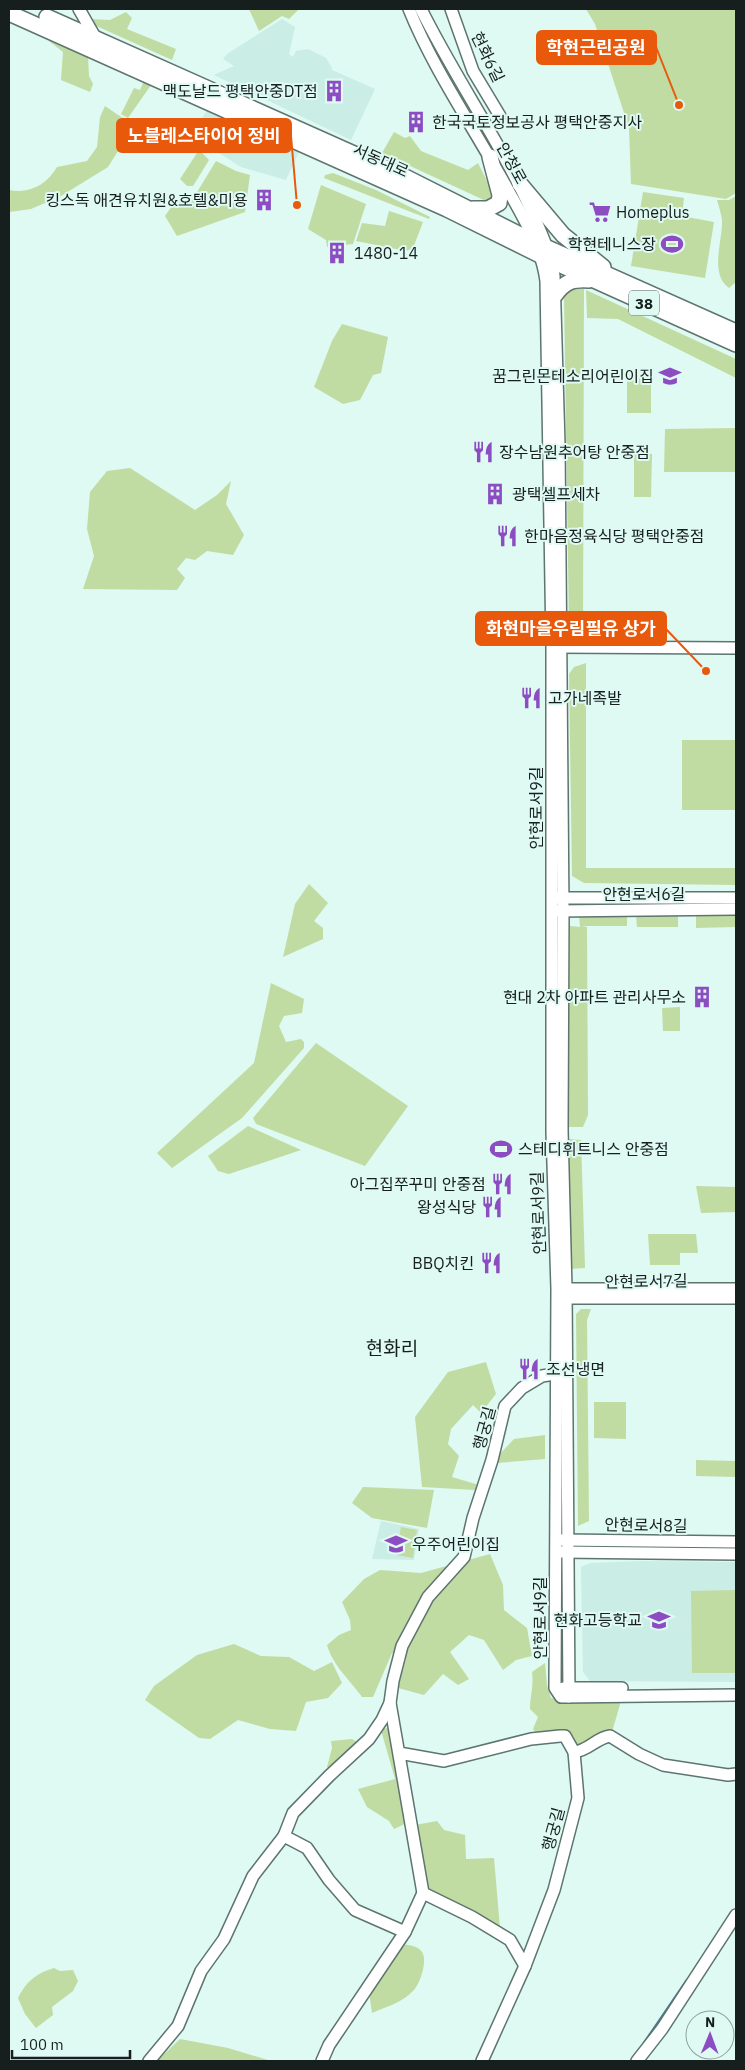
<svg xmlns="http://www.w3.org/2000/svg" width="745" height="2070" font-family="'IBM Plex Sans','Noto Sans KR',sans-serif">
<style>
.built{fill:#caede5}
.green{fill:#c0dca3}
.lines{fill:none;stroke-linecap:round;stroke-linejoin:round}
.stream{stroke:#467c93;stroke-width:2.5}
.minor-casing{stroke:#5d746f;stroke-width:14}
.major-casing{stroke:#5d746f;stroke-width:18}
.minor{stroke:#fff;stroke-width:11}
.major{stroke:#fff;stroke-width:15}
.labels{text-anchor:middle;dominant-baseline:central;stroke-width:4;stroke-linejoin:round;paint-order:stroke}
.shield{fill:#dff9f3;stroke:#52605d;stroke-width:1}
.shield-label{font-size:15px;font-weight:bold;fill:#161f1d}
.street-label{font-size:16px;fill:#161f1d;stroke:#dff9f3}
.poi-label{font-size:16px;fill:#161f1d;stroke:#dff9f3;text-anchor:start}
.quarter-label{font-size:19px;fill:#161f1d;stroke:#dff9f3}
.leader{fill:none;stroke:#e8590c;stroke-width:2}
.callout-dot{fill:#e8590c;stroke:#dff9f3;stroke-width:2}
.callout{fill:#e8590c;stroke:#e8590c;stroke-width:2}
.callout-label{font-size:18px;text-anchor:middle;font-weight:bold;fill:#fff}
</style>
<rect width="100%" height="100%" fill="#dff9f3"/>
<!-- built -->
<g class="built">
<polygon points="282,19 295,27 289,54 293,57 296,51 308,49 326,58 332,68 332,70 375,89 351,140 214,75 234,66 223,59 227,54"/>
<polygon points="208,109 299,152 286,180 241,167 191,135"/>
<polygon points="381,1521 419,1529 414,1560 372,1559"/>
<polygon points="642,1561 736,1562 736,1682 590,1681 583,1672 581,1567 590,1563"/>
</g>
<!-- green -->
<g class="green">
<polygon points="249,9 299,9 289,19 282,16 259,31"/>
<polygon points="586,9 736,9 736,193 726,199 631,184 629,128 595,24"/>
<polygon points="126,12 132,18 127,29 176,49 172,60 92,24 91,19 110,20"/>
<polygon points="50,38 88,55 89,76 93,84 90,92 61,80 63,52 49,41"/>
<polygon points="144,81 151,85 128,118 121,114 134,88 140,90"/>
<path d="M 105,106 L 127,121 L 118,151 L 108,167 L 61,196 L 31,209 L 9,212 L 9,190 C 30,194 46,185 57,167 L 87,161 L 97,147 L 100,117 Z"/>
<polygon points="394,132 405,138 410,136 421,151 468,170 478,163 492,191 492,199 486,201 382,153"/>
<polygon points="199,150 209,160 193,186 187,186 180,179"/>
<polygon points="216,161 236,171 250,175 245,212 177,236 165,216 177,199 188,207"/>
<polygon points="333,173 376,190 430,217 429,219 324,178 325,175"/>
<polygon points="321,185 366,204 353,244 327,247 326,240 308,229"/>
<polygon points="643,192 684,198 682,216 714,222 705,278 631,266"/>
<path d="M 736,196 L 736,282 L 729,288 C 709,274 723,240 722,220 C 721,213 719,207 717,200 L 729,200 Z"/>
<polygon points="389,211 423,222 413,248 406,251 356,241 362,223 385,226"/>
<polygon points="571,289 584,289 583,633 578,633 569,627 564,295"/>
<polygon points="586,290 736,359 736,378 618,319 587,318"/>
<polygon points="342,324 388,337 381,373 373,375 360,400 343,404 314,387 332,341"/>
<rect x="627" y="375" width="24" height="38"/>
<polygon points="736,428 736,472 664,472 665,429"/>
<polygon points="634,453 652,454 651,497 634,497"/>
<polygon points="130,468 195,510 217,495 231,481 226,504 244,535 233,555 207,551 195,560 186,558 177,569 185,578 177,590 83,589 94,556 87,529 90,492 107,471"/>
<polygon points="586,663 586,868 736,868 736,885 584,883 572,876 569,674 574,667"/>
<rect x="682" y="740" width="54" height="70"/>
<polygon points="309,884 328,903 314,921 323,928 323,939 283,957 295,904"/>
<polygon points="696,914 736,914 736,927 696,928"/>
<polygon points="579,915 627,915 627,926 582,926 587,927 588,1115 583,1127 567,1127 570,926 580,927"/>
<polygon points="636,915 678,915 678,927 637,927"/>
<polygon points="271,983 304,999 302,1013 284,1016 279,1026 286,1042 301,1039 304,1042 304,1048 242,1118 172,1168 157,1153 254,1063"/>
<polygon points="680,1007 680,1031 663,1031 662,1008"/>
<polygon points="316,1043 408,1106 365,1166 256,1124 253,1118"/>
<polygon points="248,1126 301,1150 229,1174 218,1171 208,1156"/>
<polygon points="567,1139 581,1140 585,1268 569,1269"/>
<polygon points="696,1186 736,1187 736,1212 701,1213"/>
<polygon points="648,1234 696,1234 698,1253 680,1253 680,1265 650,1265"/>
<polygon points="581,1309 591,1309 587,1320 589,1521 578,1526 576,1314"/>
<polygon points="486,1362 496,1394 481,1413 473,1405 451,1429 448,1444 459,1456 452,1477 479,1485 475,1490 422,1487 415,1417 448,1372"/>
<polygon points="594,1402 626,1402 626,1439 594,1438"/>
<polygon points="545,1435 545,1459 497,1463 497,1457 514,1439"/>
<polygon points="696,1460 736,1461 736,1477 696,1476"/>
<polygon points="363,1487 434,1490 427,1528 372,1518 352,1503"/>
<polygon points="401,1527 417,1530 413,1558 396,1555"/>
<path d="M 490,1554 L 503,1585 L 504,1610 L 527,1628 L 532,1656 L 516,1660 L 503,1670 L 484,1640 L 469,1635 L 450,1652 L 469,1679 L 458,1685 L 443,1674 L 424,1695 L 398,1688 L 406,1659 L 392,1653 L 373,1697 L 362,1697 C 350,1680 333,1666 327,1645 L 339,1635 L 351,1630 L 350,1620 L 342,1602 L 364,1579 L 380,1570 L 421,1573 Z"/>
<polygon points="736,1590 736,1673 692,1673 691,1591"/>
<polygon points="234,1644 261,1656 289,1657 314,1671 332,1662 342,1683 328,1698 306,1702 296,1731 270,1729 238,1720 210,1739 199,1738 145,1700 154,1686 197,1655"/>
<path d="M 545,1663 L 547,1685 L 551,1698 L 580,1703 L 621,1701 L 612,1732 L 580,1748 L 567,1734 L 537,1734 L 533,1729 L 538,1717 L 530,1709 C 530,1696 534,1686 532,1672 Z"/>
<polygon points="390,1727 407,1823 394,1829 389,1821 367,1807 358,1789 395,1779 381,1730"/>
<polygon points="352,1739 361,1744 331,1770 327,1767 332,1748 331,1741"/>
<polygon points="437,1821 444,1830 465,1835 466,1859 494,1858 500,1928 427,1889 415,1825"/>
<path d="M 401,1944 C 421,1946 427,1951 423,1970 C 421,1977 418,1986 413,1991 C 403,2002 386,2007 372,2013 L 369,1992 Z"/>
<path d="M 54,1968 L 60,1971 L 73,1970 L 78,1981 L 73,1991 L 52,2007 L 53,2015 L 36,2028 L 25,2014 L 18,1998 C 27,1981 35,1974 54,1968 Z"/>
<polygon points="180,2039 228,2048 271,2061 157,2061"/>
</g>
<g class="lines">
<!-- stream -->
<polyline class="stream" points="644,2043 687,1980"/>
<!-- minor casing -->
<g class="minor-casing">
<g id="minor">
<polyline points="79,9 95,37"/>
<path d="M 409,9 C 434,71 476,131 508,190 C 524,218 542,249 546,281 L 552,647 L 552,1132 L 557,1289 L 555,1688 L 561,1697 L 736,1695"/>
<path d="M 421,9 C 455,78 500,141 532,212 C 541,233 551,253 554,276 L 559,444 L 563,911 L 562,1130 L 566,1289 L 569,1697"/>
<polyline points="451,9 473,71 500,116"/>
<polyline points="553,647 736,648"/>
<polyline points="556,898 736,898"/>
<polyline points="556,911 736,909"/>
<polyline points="559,1289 736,1289"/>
<polyline points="558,1298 736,1298"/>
<polyline points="561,1540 736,1542"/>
<polyline points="561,1552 736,1554"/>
<polyline points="563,1688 622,1688"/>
<polyline points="390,1703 423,1893 472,1917 510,1940 525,1966 554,1890 578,1798 574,1752 565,1736 560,1736 531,1739 444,1761 399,1753"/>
<path d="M 574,1752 C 588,1751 596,1738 610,1736 L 639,1754 L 663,1765 L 728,1775 L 736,1774"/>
<polyline points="423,1893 405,1932 355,1910 329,1880 307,1848 284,1836 293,1813 329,1776 369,1739 382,1720 390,1703 393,1681 402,1646 428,1597 464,1557 473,1518 492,1460 505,1406 522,1388 542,1376 561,1373"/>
<polyline points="149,2061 178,2026 201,1971 224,1939 253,1876 284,1836"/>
<polyline points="322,2061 329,2045 405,1932"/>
<polyline points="482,2061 525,1966"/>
<polyline points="637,2061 662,2029 736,1915"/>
</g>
</g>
<!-- major casing -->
<g class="major-casing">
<g id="major">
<polyline points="9,13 447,209 552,261 736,344"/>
<polyline points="47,17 401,175 534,242 736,332"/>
<polyline points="520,184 563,235 603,267"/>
<polyline points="473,209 488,209 499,203 500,195 490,157"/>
<path d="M 555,295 C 565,281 573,279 589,280"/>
</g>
</g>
<!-- minor -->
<use href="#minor" class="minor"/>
<!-- major -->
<use href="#major" class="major"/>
</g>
<!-- icons -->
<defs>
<g id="building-bare" transform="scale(1.725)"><path d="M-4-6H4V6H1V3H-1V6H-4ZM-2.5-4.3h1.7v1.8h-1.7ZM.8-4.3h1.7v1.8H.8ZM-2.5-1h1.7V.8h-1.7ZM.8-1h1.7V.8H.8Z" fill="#8c4cc2" stroke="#dff9f3" stroke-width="2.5" paint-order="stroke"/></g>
<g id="supermarket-bare" transform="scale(1.725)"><path d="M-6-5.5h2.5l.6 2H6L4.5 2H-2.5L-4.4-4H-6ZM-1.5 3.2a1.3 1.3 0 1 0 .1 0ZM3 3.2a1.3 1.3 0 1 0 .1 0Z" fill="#8c4cc2" stroke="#dff9f3" stroke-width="2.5" paint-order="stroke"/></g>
<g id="stadium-bare" transform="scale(1.725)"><path d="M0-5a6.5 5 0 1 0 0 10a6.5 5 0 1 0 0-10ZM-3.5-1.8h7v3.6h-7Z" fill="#8c4cc2" stroke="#dff9f3" stroke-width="2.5" paint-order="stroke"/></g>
<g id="school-bare" transform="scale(1.725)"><path d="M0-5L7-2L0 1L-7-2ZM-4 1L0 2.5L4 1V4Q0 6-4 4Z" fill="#8c4cc2" stroke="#dff9f3" stroke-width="2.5" paint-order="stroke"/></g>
<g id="restaurant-bare" transform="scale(1.725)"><path d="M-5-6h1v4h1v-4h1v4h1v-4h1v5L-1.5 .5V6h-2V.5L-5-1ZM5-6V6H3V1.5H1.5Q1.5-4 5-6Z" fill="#8c4cc2" stroke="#dff9f3" stroke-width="2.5" paint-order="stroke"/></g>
</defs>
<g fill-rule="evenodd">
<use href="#building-bare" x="334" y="91"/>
<use href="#building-bare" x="416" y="122"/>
<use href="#building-bare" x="264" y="200"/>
<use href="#supermarket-bare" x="600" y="212"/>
<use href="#stadium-bare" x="672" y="244"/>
<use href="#building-bare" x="337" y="253"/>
<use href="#school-bare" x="670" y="376"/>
<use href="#restaurant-bare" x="483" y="452"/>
<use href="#building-bare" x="495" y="494"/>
<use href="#restaurant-bare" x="507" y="536"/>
<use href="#restaurant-bare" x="531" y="698"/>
<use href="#building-bare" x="702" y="997"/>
<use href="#stadium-bare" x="501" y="1149"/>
<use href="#restaurant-bare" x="502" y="1184"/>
<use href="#restaurant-bare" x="492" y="1207"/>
<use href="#restaurant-bare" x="491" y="1263"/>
<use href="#restaurant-bare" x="529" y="1369"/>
<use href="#school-bare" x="396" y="1544"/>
<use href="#school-bare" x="659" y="1620"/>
</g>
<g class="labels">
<!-- shield labels -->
<rect class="shield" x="629" y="290.5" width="30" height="25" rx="4"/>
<g class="shield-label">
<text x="644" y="303">38</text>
</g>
<!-- street labels -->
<g class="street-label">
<text transform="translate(488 57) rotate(64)">현화6길</text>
<text transform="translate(381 160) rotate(24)">서동대로</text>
<text transform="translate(512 163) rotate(61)">안청로</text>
<text transform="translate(536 808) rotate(-90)">안현로서9길</text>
<text x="644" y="894">안현로서6길</text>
<text transform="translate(538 1213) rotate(-92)">안현로서9길</text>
<text transform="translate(646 1281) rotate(-1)">안현로서7길</text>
<text transform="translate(484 1428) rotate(-75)">행궁길</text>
<text transform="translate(646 1525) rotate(1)">안현로서8길</text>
<text transform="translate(540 1618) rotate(-90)">안현로서9길</text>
<text transform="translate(553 1829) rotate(-75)">행궁길</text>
</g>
<!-- poi labels -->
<g class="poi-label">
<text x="318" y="91" text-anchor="end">맥도날드 평택안중DT점</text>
<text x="432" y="122">한국국토정보공사 평택안중지사</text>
<text x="248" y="200" text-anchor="end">킹스독 애견유치원&amp;호텔&amp;미용</text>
<text x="616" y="212">Homeplus</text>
<text x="656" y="244" text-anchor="end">학현테니스장</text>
<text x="354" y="253">1480-14</text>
<text x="654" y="376" text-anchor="end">꿈그린몬테소리어린이집</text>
<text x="499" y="452">장수남원추어탕 안중점</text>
<text x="512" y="494">광택셀프세차</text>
<text x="524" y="536">한마음정육식당 평택안중점</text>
<text x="548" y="698">고가네족발</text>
<text x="686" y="997" text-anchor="end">현대 2차 아파트 관리사무소</text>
<text x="518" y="1149">스테디휘트니스 안중점</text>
<text x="486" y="1184" text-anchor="end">아그집쭈꾸미 안중점</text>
<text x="476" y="1207" text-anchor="end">왕성식당</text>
<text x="474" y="1263" text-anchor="end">BBQ치킨</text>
<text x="546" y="1369">조선냉면</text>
<text x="412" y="1544">우주어린이집</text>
<text x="642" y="1620" text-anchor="end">현화고등학교</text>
</g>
<!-- quarter labels -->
<g class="quarter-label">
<text x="392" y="1348">현화리</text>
</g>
</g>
<!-- callouts -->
<path class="leader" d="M679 105L656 47M297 205L291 136M706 671L666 629"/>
<g class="callout-dot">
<circle cx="679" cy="105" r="5"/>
<circle cx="297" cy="205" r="5"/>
<circle cx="706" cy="671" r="5"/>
</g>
<g class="callout">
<rect x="537" y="31" width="119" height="33" rx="5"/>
<rect x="117" y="119" width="174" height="33" rx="5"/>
<rect x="476" y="612" width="190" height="33" rx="5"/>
</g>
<g class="callout-label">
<text x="596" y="54">학현근린공원</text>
<text x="204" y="142">노블레스타이어 정비</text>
<text x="571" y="635">화현마을우림필유 상가</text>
</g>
<!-- border -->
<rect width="745" height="2070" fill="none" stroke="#161f1d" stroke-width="20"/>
<!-- north arrow -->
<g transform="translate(710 2035) rotate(1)"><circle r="24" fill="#dff9f3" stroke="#8fa29d"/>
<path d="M0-4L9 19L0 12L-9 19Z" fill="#8c4cc2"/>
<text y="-8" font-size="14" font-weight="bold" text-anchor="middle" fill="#161f1d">N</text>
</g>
<!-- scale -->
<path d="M12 2050v8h118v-8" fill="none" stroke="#161f1d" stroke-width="2.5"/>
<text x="20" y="2050" font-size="15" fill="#161f1d" stroke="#dff9f3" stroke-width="4" paint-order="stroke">100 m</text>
</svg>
